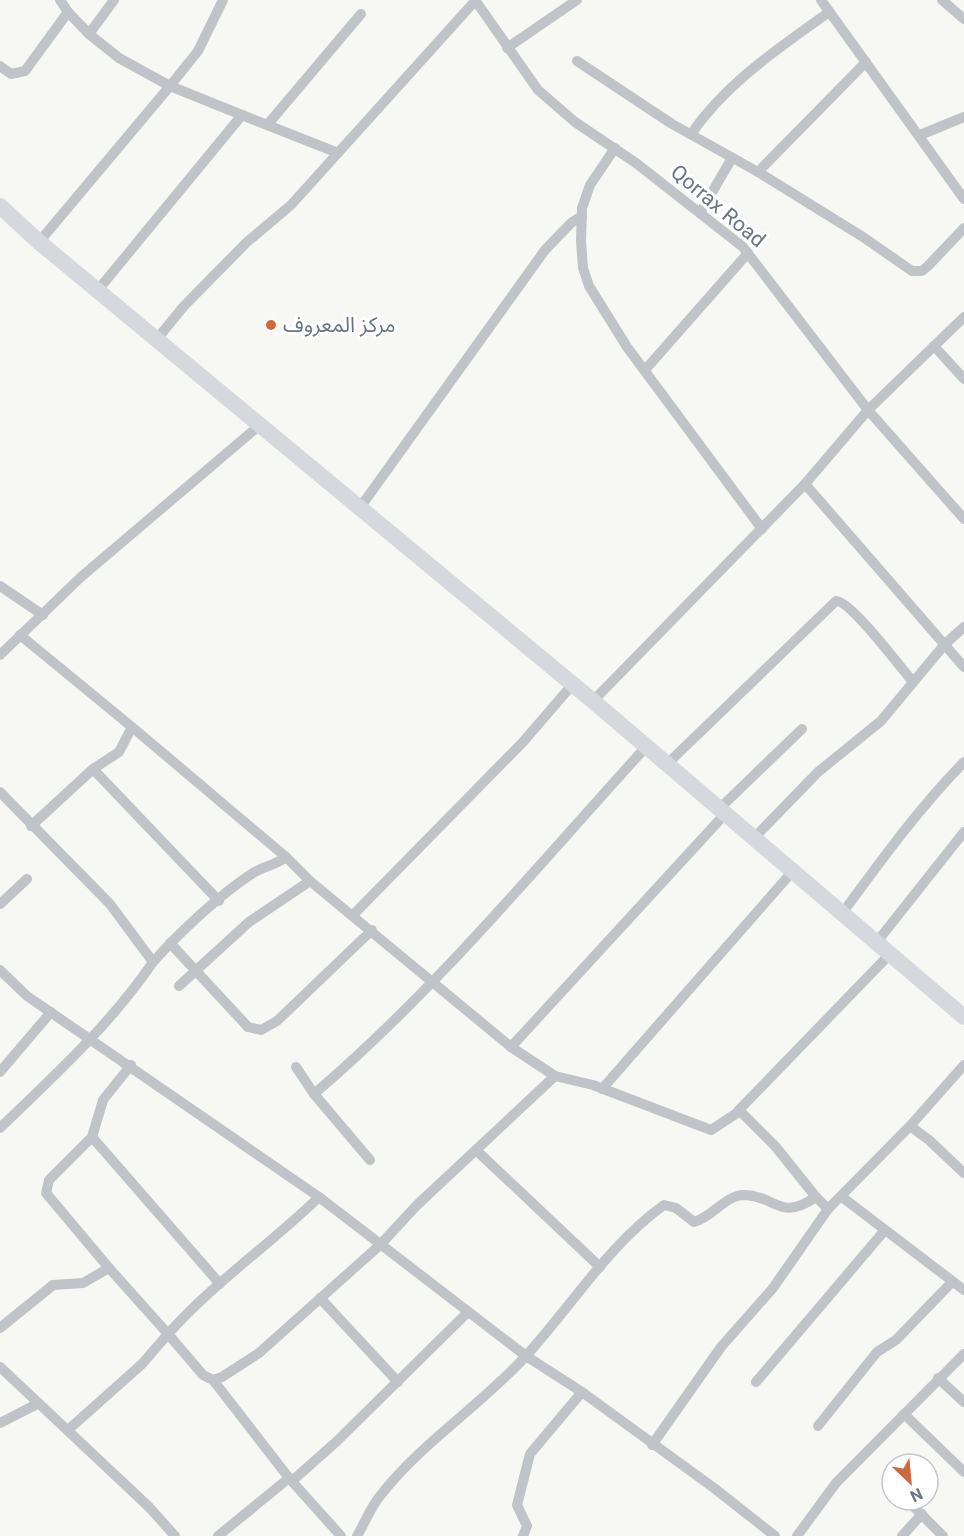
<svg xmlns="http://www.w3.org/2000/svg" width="964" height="1536" font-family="Roboto,'Noto Sans Arabic',sans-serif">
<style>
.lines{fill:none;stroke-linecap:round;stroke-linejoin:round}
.street{stroke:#c0c3c7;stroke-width:10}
.primary{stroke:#d5d8dc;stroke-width:16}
.poi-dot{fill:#cf683c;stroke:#fff;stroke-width:2}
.labels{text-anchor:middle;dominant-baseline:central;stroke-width:6;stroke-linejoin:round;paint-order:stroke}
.street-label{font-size:21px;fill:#697582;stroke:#fff}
.poi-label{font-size:21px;fill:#697582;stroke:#fff;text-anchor:start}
</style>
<rect width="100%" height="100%" fill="#f7f7f4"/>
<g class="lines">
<!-- street -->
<g class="street">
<polyline points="60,0 68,12 89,34"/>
<polyline points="475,0 538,90 575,122 636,163 743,247 868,410 964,519"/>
<polyline points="821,0 964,199"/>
<polyline points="942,0 964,19"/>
<polyline points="507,48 577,0"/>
<polyline points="577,61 672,124 758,172 863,237 912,271 922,271 928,266 964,228"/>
<polyline points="0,66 11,74 25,71 68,12"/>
<polyline points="242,115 338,153"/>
<polyline points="268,124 361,14"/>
<path d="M 691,134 C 727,82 778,49 829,12"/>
<polyline points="920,135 964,117"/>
<polyline points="615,148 590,185 582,208 581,241 583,268 589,286 627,347 762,529"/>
<polyline points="758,172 866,62"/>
<polyline points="700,213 732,158"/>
<polyline points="39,242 170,86 119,58 89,34 114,0"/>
<polyline points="98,290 242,115 170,86 198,51 223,0"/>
<polyline points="157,339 184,306 247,242 291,205 476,0"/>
<polyline points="934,346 964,379"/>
<polyline points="645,370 748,253"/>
<polyline points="805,484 964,667"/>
<polyline points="359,509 545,250 571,223 582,216"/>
<polyline points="0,586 43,615"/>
<polyline points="20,635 132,727 119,752 93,769 31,826"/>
<polyline points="0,655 81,577 261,424"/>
<polyline points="593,701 805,484 868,410 964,317"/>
<polyline points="132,727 286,857"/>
<path d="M 667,764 L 836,601 C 850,600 901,668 913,682"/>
<polyline points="93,769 219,901"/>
<path d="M 0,792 L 110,904 L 153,962 C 110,1025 54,1076 0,1128"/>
<polyline points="719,809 802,729"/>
<polyline points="753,839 818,772 881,721 945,644 964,627"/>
<polyline points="0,904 27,879"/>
<polyline points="353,915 523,742 572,685"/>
<path d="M 841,915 C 880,862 918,809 964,762"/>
<polyline points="170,943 248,1027 261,1030 277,1021 372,930"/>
<polyline points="876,943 964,832"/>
<path d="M 153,962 C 180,932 219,895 253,873 C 264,866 276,865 286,857 L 310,881 L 511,1047"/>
<polyline points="0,970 27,996 319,1197 526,1356 582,1392 714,1488 775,1536"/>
<polyline points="179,986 249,922 310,881"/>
<polyline points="296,1067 314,1094 370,1160"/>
<polyline points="0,1072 51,1012"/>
<polyline points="555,1076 593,1085 711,1130 740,1111 775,1146 816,1197"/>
<polyline points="602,1089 792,872"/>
<path d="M 314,1094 C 436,990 538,865 646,747"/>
<polyline points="738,1111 890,954"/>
<polyline points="910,1126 964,1065"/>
<polyline points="92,1137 220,1284"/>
<polyline points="477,1151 600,1267"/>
<polyline points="842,1197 964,1290"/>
<polyline points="109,1268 46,1193 49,1180 92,1137 103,1100 131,1065"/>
<polyline points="320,1298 398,1382"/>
<path d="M 0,1328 L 53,1285 L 83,1283 L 109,1268 L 168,1334 C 213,1283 271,1244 319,1197"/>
<polyline points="0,1367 149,1507 175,1536"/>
<polyline points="938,1378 964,1402"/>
<polyline points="213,1380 289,1478 341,1536"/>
<polyline points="756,1382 885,1230"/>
<polyline points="904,1414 964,1472"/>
<polyline points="0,1423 37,1404"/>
<polyline points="818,1426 877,1352 896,1340 952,1282"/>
<polyline points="68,1430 142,1364 168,1334 203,1375 213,1380 222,1377 259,1353 380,1245 417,1205 555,1076 511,1047 725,814"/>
<polyline points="652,1445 721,1347 773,1288 828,1209"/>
<polyline points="292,1481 336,1442 468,1312"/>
<polyline points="907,1500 943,1536"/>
<polyline points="218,1536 289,1478"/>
<path d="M 357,1536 C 365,1523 370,1508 380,1496 C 421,1443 480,1406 525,1357 C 571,1307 608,1245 664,1205 L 676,1208 L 694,1222 C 712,1217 726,1195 744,1195 C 778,1196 779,1222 816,1197 L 828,1209 L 910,1126 L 929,1140 L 964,1173"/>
<polyline points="523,1536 527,1526 517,1505 530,1454 582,1392"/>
<polyline points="797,1536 836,1483 964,1354"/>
<polyline points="902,1536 922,1514"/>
</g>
<!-- primary -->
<polyline class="primary" points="0,206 39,242 593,701 964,1017"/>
</g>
<!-- markers -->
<circle class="poi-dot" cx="271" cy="325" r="6"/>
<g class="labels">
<!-- street labels -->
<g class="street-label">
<text transform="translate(718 206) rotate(40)">Qorrax Road</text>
</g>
<!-- poi labels -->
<g class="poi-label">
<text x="283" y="325">مركز المعروف</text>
</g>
</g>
<!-- north arrow -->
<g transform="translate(910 1482) rotate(154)"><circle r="28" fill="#ffffff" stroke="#c3c8cd" stroke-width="1.5"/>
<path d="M0-4.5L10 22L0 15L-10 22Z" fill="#cf683c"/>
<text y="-9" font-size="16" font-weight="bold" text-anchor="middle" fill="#697582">N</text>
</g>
</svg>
